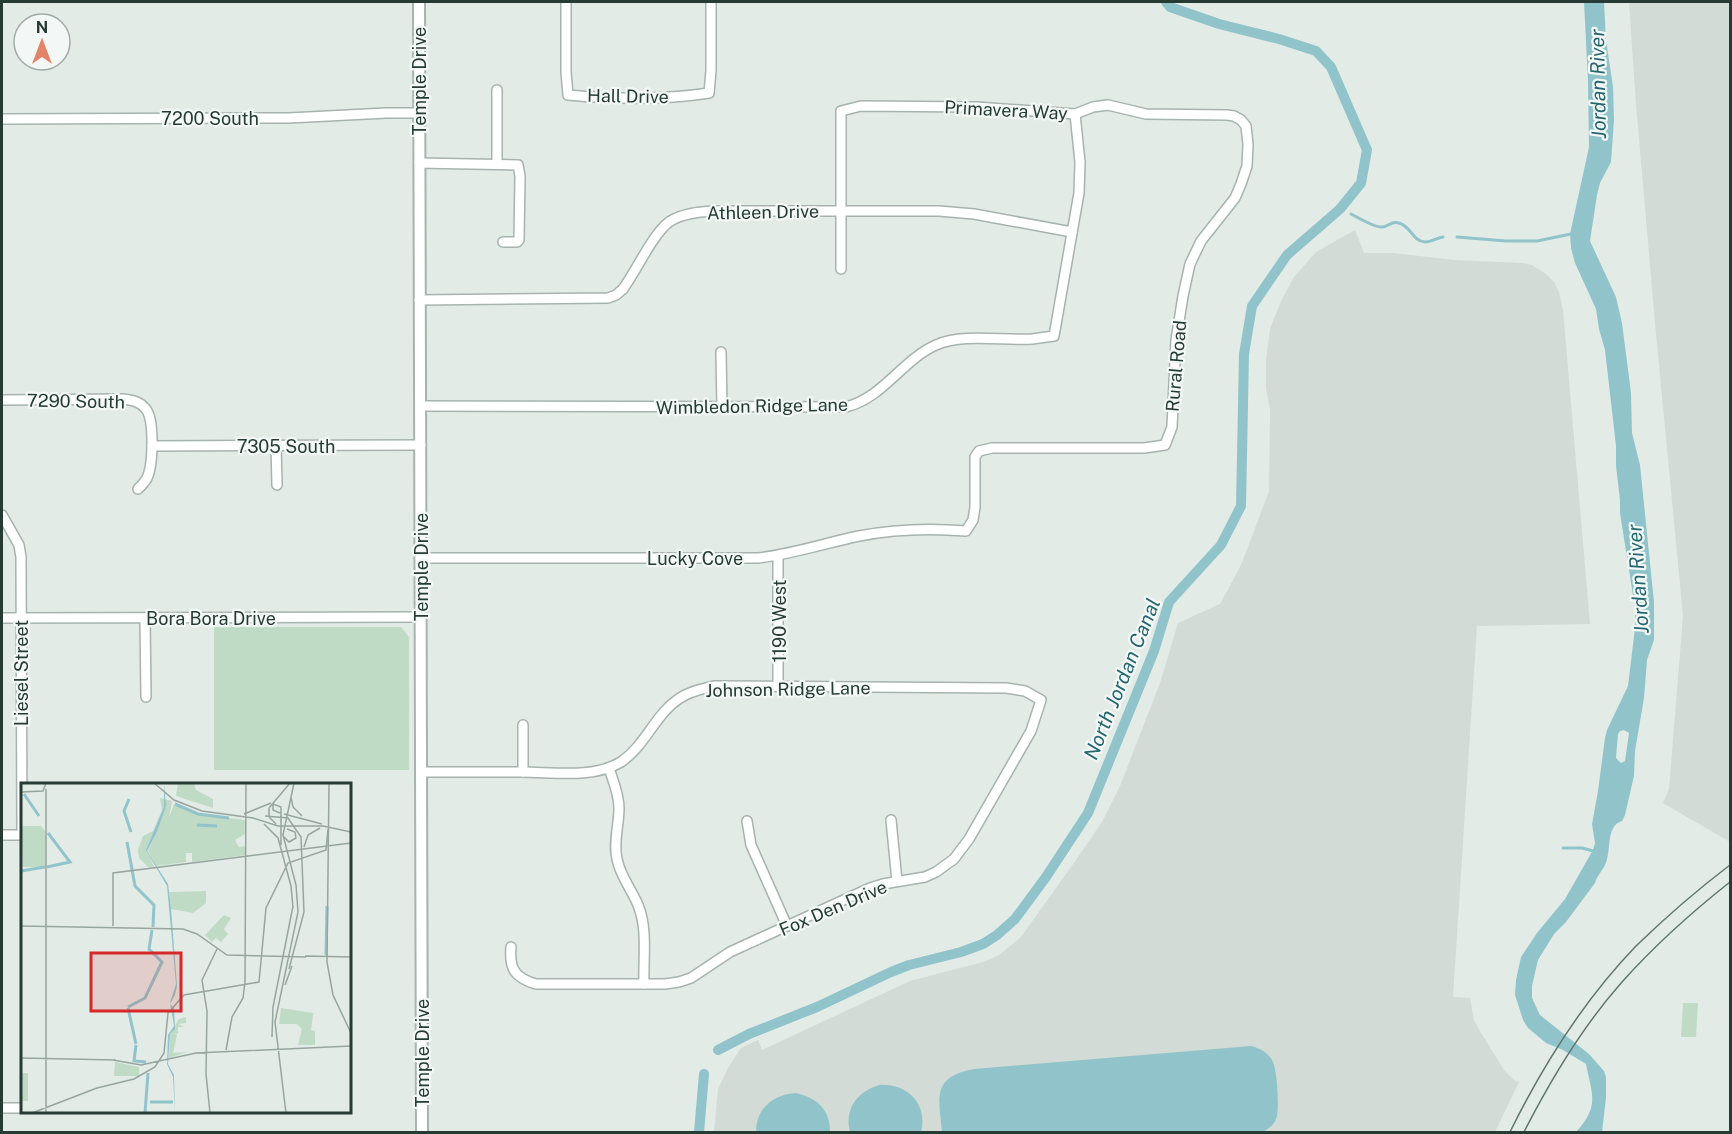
<svg xmlns="http://www.w3.org/2000/svg" width="1732" height="1134" font-family="'Public Sans',sans-serif">
<style>
.built{fill:#d2dbd6}
.green{fill:#bfdac5}
.water{fill:#91c4ca;fill-rule:evenodd}
.lines{fill:none;stroke-linecap:round;stroke-linejoin:round}
.stream{stroke:#91c4ca;stroke-width:3}
.canal{stroke:#91c4ca;stroke-width:10}
.minor-casing{stroke:#a6b3ae;stroke-width:12}
.tertiary-casing{stroke:#a6b3ae;stroke-width:14}
.minor{stroke:#fff;stroke-width:9}
.tertiary{stroke:#fff;stroke-width:10}
.tram{stroke:#5f766f;stroke-width:1.5}
.labels{text-anchor:middle;dominant-baseline:central;stroke-width:4.5;stroke-linejoin:round;paint-order:stroke}
.street-label{font-size:18px;fill:#253b34;stroke:#f3f8f6}
.water-label{font-size:20px;font-style:italic;fill:#256770;stroke:#f3f8f6}
.inset-river{fill:none;stroke:#91c4ca;stroke-width:3}
.inset-road{fill:none;stroke:#97a59f;stroke-width:1.5}
.view{fill:#d62828;fill-opacity:0.15;stroke:#d62828;stroke-width:3}
.inset-edge{fill:none;stroke:#253b34;stroke-width:3}
</style>
<rect width="100%" height="100%" fill="#e3ebe7"/>
<!-- built -->
<g class="built">
<polygon points="1629,2 1730,2 1730,842 1663,803 1669,789 1683,616 1655,323 1636,104"/>
<polygon points="1355,230 1364,253 1393,253 1455,260 1523,263 1532,265 1546,274 1554,282 1559,292 1563,310 1590,624 1477,626 1453,997 1470,998 1474,1020 1480,1031 1504,1070 1514,1080 1519,1082 1495,1132 714,1132 718,1089 728,1068 741,1048 758,1040 762,1050 910,981 983,962 999,955 1021,937 1071,867 1102,822 1120,786 1160,683 1178,623 1220,604 1240,567 1248,547 1269,491 1270,410 1266,388 1266,361 1270,329 1281,301 1294,277 1316,252"/>
</g>
<!-- green -->
<g class="green">
<polygon points="214,627 401,627 409,637 409,770 214,770"/>
<polygon points="1683,1003 1698,1003 1696,1037 1681,1037"/>
</g>
<!-- water -->
<g class="water">
<path d="M 1584,2 L 1604,2 L 1606,40 L 1613,87 L 1614,120 L 1611,162 L 1600,183 L 1597,195 L 1590,241 L 1616,297 L 1622,323 L 1631,393 L 1632,433 L 1640,465 L 1654,602 L 1654,640 L 1647,660 L 1644,698 L 1635,751 L 1634,776 L 1625,815 L 1622,821 C 1605,826 1612,852 1605,865 C 1602,871 1597,876 1595,883 L 1566,922 L 1554,934 L 1538,960 L 1532,986 L 1532,998 L 1540,1015 L 1589,1054 L 1604,1071 L 1606,1077 L 1606,1098 L 1602,1132 L 1576,1132 C 1600,1106 1592,1095 1586,1064 L 1563,1050 L 1546,1043 L 1528,1028 L 1523,1020 L 1515,995 L 1516,980 L 1521,957 L 1537,933 L 1565,899 L 1593,850 L 1595,843 L 1592,824 L 1598,791 L 1605,738 L 1607,730 L 1628,686 L 1635,628 L 1635,608 L 1620,513 L 1620,500 L 1616,466 L 1616,446 L 1605,350 L 1599,329 L 1596,309 L 1575,263 L 1571,248 L 1570,234 L 1589,147 L 1588,81 ZM 1624,730 L 1629,733 L 1625,761 L 1621,763 L 1616,758 L 1618,734 L 1620,731 Z"/>
<path d="M 1251,1046 C 1260,1048 1269,1053 1273,1062 C 1277,1070 1280,1111 1276,1119 C 1274,1125 1268,1129 1263,1132 L 942,1132 C 939,1098 931,1077 974,1069 Z"/>
<path d="M 879,1085 C 907,1083 928,1104 921,1132 L 850,1132 C 844,1109 857,1092 879,1085 Z"/>
<path d="M 795,1093 C 817,1097 830,1110 830,1132 L 756,1132 C 756,1109 772,1095 795,1093 Z"/>
</g>
<g class="lines">
<!-- stream -->
<g class="stream">
<path d="M 1351,214 C 1357,217 1375,228 1382,227 C 1389,227 1391,220 1399,223 C 1411,226 1412,241 1425,242 C 1431,242 1437,238 1443,237"/>
<polyline points="1457,237 1506,241 1537,241 1571,234"/>
<polyline points="1563,848 1582,848 1597,852"/>
</g>
<!-- canal -->
<g class="canal">
<polyline points="718,1050 749,1034 817,1007 891,972 909,965 961,952 983,944 997,935 1015,919 1046,877 1088,813 1154,651 1169,602 1221,545 1241,506 1244,354 1252,306 1287,255 1340,209 1361,183 1367,150 1331,67 1316,51 1279,39 1219,24 1170,7 1166,2"/>
<polyline points="699,1132 704,1074"/>
</g>
<!-- minor casing -->
<g class="minor-casing">
<g id="minor">
<path d="M 566,2 L 566,72 L 568,95 C 613,99 664,100 709,93 L 711,71 L 711,2"/>
<polyline points="497,90 497,163"/>
<polyline points="2,119 289,118 386,113 419,113"/>
<polyline points="419,163 518,165 520,176 519,240 517,242 503,242"/>
<path d="M 419,300 L 608,298 L 616,295 L 623,289 C 637,270 652,235 669,222 C 682,213 700,212 715,211 L 939,211 L 974,214 L 1072,232"/>
<polyline points="721,352 722,408"/>
<path d="M 2,400 L 123,399 C 131,400 139,401 145,408 C 155,418 153,465 147,478 C 145,482 141,486 138,489"/>
<path d="M 421,406 L 846,407 C 883,398 902,360 936,345 C 963,333 1003,341 1032,339 C 1039,338 1047,337 1054,336 L 1079,193 L 1080,162 L 1075,114"/>
<polyline points="152,446 421,445"/>
<polyline points="276,446 277,485"/>
<polyline points="2,515 19,545 21,557 22,835"/>
<polyline points="778,556 778,686"/>
<path d="M 420,558 L 758,558 C 793,554 825,543 859,536 C 895,529 930,528 966,531 L 973,520 L 975,507 L 975,457 L 979,451 L 992,448 L 1144,448 L 1165,445 L 1172,427 L 1176,340 L 1183,296 L 1190,264 L 1201,241 L 1235,198 L 1241,184 L 1247,166 L 1248,144 L 1246,126 L 1241,120 L 1234,116 L 1227,115 L 1146,114 L 1108,105 L 1093,107 L 1075,114 L 976,107 L 861,106 L 841,111 L 841,269"/>
<polyline points="2,618 421,617"/>
<polyline points="145,618 146,697"/>
<polyline points="523,725 523,772"/>
<path d="M 609,768 C 613,781 619,794 619,808 C 619,826 613,842 617,859 C 620,876 632,890 638,905 C 648,929 643,959 644,984"/>
<path d="M 421,772 C 455,772 488,772 522,772 C 553,772 593,779 621,762 C 646,745 655,714 680,698 C 690,691 702,689 714,686 L 1006,688 L 1025,691 L 1041,700 L 1031,731 L 969,839 L 954,859 L 936,872 L 925,877 L 883,884 L 870,888 L 730,952 L 691,978 L 679,982 L 665,984 L 536,984 C 515,978 509,969 511,947"/>
<polyline points="891,820 897,881"/>
<polyline points="747,821 751,845 787,926"/>
<polyline points="2,835 22,835"/>
<polyline points="2,1108 22,1108"/>
</g>
</g>
<!-- tertiary casing -->
<g class="tertiary-casing">
<polyline id="tertiary" points="419,2 422,1132"/>
</g>
<!-- minor -->
<use href="#minor" class="minor"/>
<!-- tertiary -->
<use href="#tertiary" class="tertiary"/>
<!-- tram -->
<g class="tram">
<path d="M 1510,1132 C 1543,1065 1584,1000 1636,946 C 1666,917 1697,890 1730,865"/>
<path d="M 1524,1132 C 1551,1079 1582,1027 1622,982 C 1655,945 1692,912 1730,882"/>
</g>
</g>
<g class="labels">
<!-- street labels -->
<g class="street-label">
<text transform="translate(419 81) rotate(-90)">Temple Drive</text>
<text transform="translate(628 96) rotate(1)">Hall Drive</text>
<text transform="translate(1006 110) rotate(3)">Primavera Way</text>
<text x="210" y="118">7200 South</text>
<text transform="translate(763 212) rotate(-1)">Athleen Drive</text>
<text transform="translate(1176 366) rotate(-85)">Rural Road</text>
<text transform="translate(76 401) rotate(1)">7290 South</text>
<text transform="translate(752 406) rotate(-1)">Wimbledon Ridge Lane</text>
<text x="286" y="446">7305 South</text>
<text x="695" y="558">Lucky Cove</text>
<text transform="translate(421 567) rotate(-90)">Temple Drive</text>
<text x="211" y="618">Bora Bora Drive</text>
<text transform="translate(779 621) rotate(-90)">1190 West</text>
<text transform="translate(21 673) rotate(-90)">Liesel Street</text>
<text transform="translate(788 689) rotate(-1)">Johnson Ridge Lane</text>
<text transform="translate(833 908) rotate(-23)">Fox Den Drive</text>
<text transform="translate(422 1053) rotate(-90)">Temple Drive</text>
</g>
<!-- water labels -->
<g class="water-label">
<text transform="translate(1598 84) rotate(-91)">Jordan River</text>
<text transform="translate(1638 579) rotate(-94)">Jordan River</text>
<text transform="translate(1122 679) rotate(-68)">North Jordan Canal</text>
</g>
</g>
<!-- overview -->
<g transform="translate(21 783)">
<rect width="330" height="330" fill="#e3ebe7"/>
<path d="M 157,0 L 173,0 L 175,7 L 192,16 L 192,25 L 155,13 ZM 139,15 L 151,18 L 148,35 L 153,21 L 175,31 L 224,37 L 224,51 L 214,57 L 218,64 L 224,63 L 224,72 L 171,79 L 171,70 L 165,70 L 165,79 L 134,83 L 127,67 L 136,49 L 139,38 L 126,66 L 133,84 L 127,84 L 118,75 L 117,67 L 122,53 L 132,48 L 141,27 ZM 0,43 L 20,43 L 24,48 L 24,84 L 2,84 ZM 185,108 L 185,120 L 172,130 L 150,126 L 148,109 ZM 203,132 L 210,135 L 203,146 L 207,151 L 200,159 L 195,155 L 191,159 L 184,152 ZM 260,225 L 292,230 L 293,225 L 290,247 L 294,248 L 294,262 L 277,262 L 281,246 L 276,241 L 258,241 ZM 165,234 L 165,240 L 157,241 L 163,244 L 157,244 L 157,251 L 153,250 L 156,252 L 152,270 L 166,269 L 148,275 L 149,251 L 158,236 ZM 94,279 L 118,284 L 118,293 L 93,293 ZM 0,290 L 7,290 L 7,318 L 0,318 Z" fill="#bfdac5"/>
<path d="M 143,0 L 145,23 L 136,49 L 126,68 L 147,101 L 150,125 L 156,203 L 154,212 L 149,221 L 153,225 L 154,246 L 149,251 L 147,281 L 153,292 L 154,330 L 152,294 L 146,281 L 147,252 L 153,243 L 149,220 L 155,201 L 146,103 L 125,67 L 143,24 Z" fill="#91c4ca"/>
<path class="inset-river" d="M 3,11 L 18,33M 108,16 L 103,28 L 110,49M 154,21 L 177,31 L 208,35M 176,42 L 196,43M 106,59 L 114,103 L 133,122 L 132,144M 26,84 L 49,79 L 27,50M 0,88 L 24,84M 305,172 L 306,123M 107,224 L 124,215 L 141,179 L 128,166 L 131,147M 107,225 L 115,261M 115,262 L 113,278 L 125,279M 129,319 L 152,319M 124,330 L 127,290"/>
<path class="inset-road" d="M 133,0 L 153,17 L 181,28 L 232,35 L 257,43 L 302,43 L 330,49M 308,0 L 306,179 L 312,212 L 330,250M 0,9 L 22,8 L 25,0M 270,14 L 272,24 L 281,33M 259,30 L 252,27 L 252,21 L 260,24 L 260,62M 223,31 L 250,20M 263,31 L 301,41M 244,33 L 267,35 L 280,54 L 283,129 L 268,186M 243,41 L 257,55 L 270,103 L 272,125M 255,41 L 248,34 L 248,25 L 269,0M 263,54 L 268,59 L 275,55 L 274,49 L 266,46M 283,64 L 287,52 L 299,45M 25,125 L 25,330M 25,126 L 25,6M 0,143 L 162,146 L 176,151 L 206,172 L 285,174M 92,143 L 92,90 L 330,60M 284,173 L 330,174M 264,202 L 271,183M 251,254 L 252,224 L 272,123M 205,267 L 211,234 L 222,215 L 224,199 L 225,0M 0,275 L 95,277M 92,277 L 120,282 L 175,270 L 330,263M 11,330 L 76,305 L 113,296 L 134,284 L 143,270 L 147,230 L 163,212 L 238,199 L 245,125 L 267,80 L 305,67 L 307,46M 189,330 L 185,291 L 186,228 L 181,197 L 196,166M 265,330 L 254,239 L 277,129 L 275,102 L 262,52 L 273,0"/>
<path class="view" d="M 70,170 L 160,170 L 160,228 L 70,228 Z"/>
<rect width="330" height="330" class="inset-edge"/>
</g>
<!-- border -->
<rect width="1732" height="1134" fill="none" stroke="#253b34" stroke-width="6"/>
<!-- north arrow -->
<g transform="translate(42 42)"><circle r="28" fill="#f3f8f6" stroke="#a1aca8" stroke-width="1.5"/>
<path d="M0-4.5L10 22L0 15L-10 22Z" fill="#e3836a"/>
<text y="-9" font-size="16" font-weight="bold" text-anchor="middle" fill="#253b34">N</text>
</g>
</svg>
